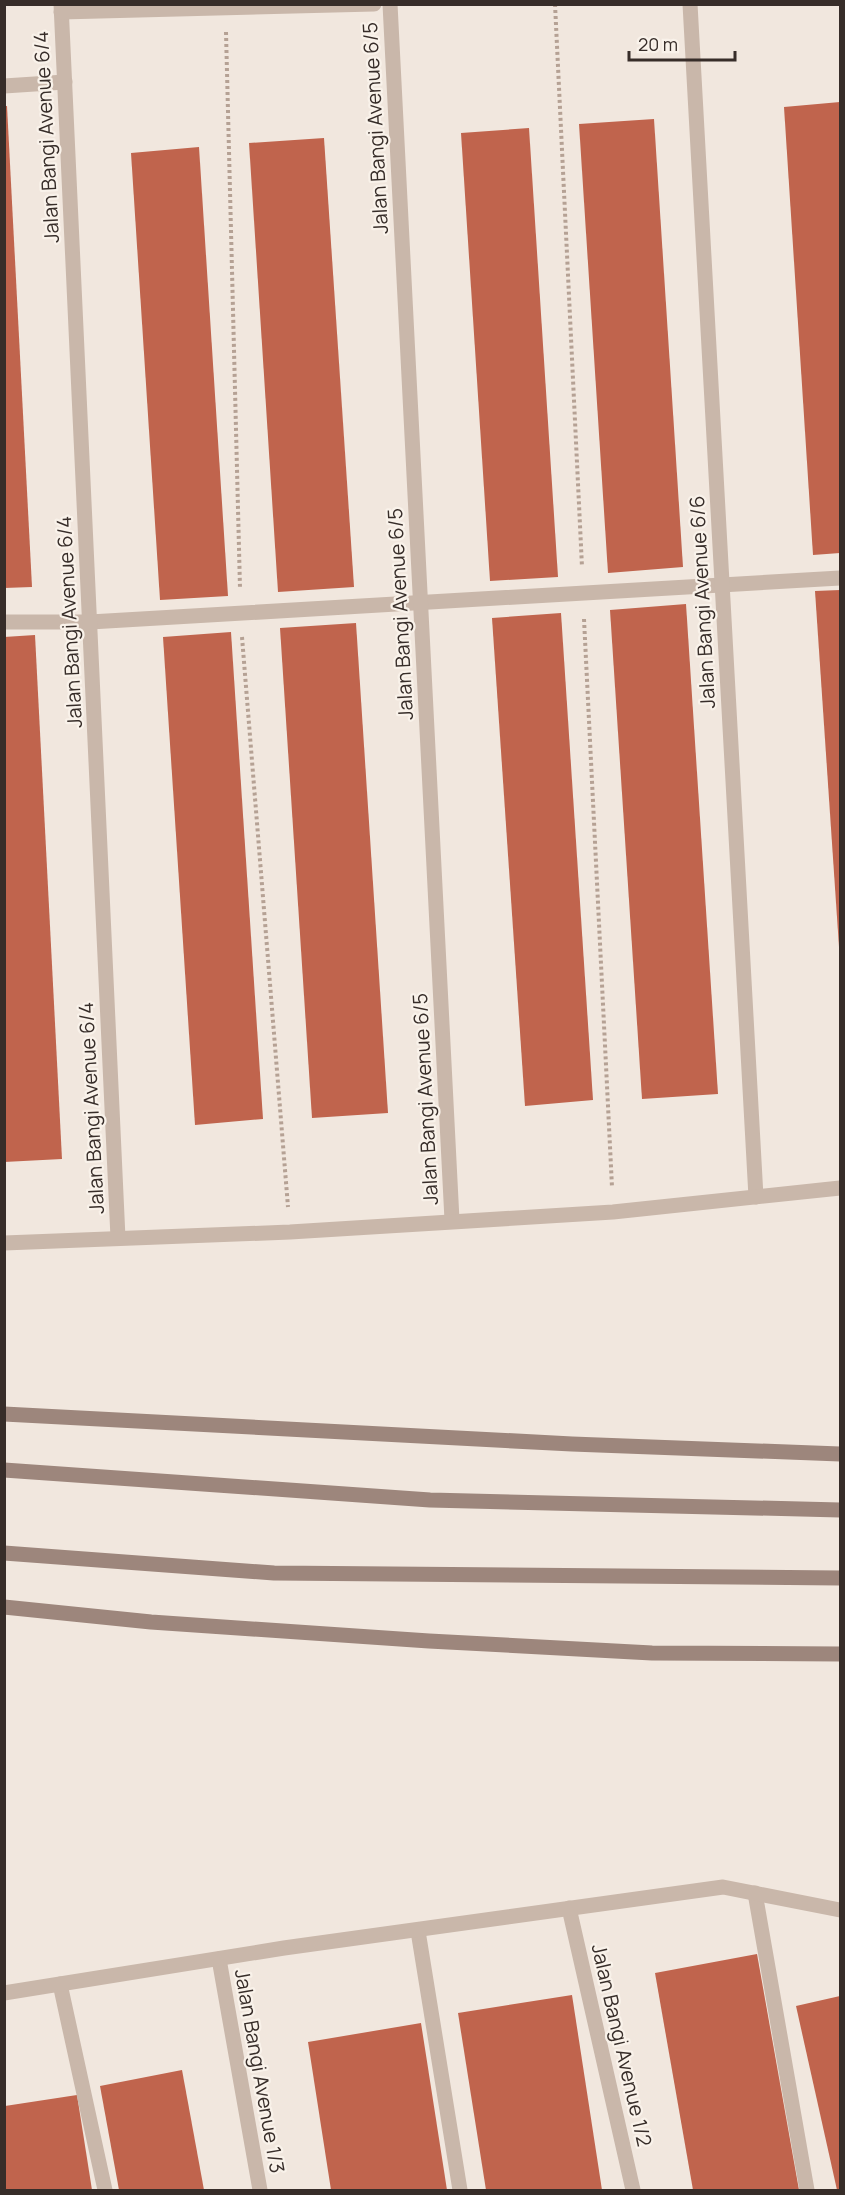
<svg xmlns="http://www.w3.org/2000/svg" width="845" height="2195" font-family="Manrope,sans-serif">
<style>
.building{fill:#c0644d}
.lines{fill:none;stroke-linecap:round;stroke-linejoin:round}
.path{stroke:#b5a194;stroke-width:4;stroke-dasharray:3 3;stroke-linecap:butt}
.lane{stroke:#c9b7aa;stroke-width:15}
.street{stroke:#c9b7aa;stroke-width:15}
.secondary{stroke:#9d867c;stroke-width:15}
.labels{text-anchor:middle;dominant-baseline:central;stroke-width:4.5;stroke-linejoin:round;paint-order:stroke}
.street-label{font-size:20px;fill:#372d29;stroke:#f9f2ea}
</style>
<rect width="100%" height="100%" fill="#f1e7de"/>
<!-- building -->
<g class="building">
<polygon points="840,102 840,553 813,555 784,107"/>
<polygon points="4,106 7,106 32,587 4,588"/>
<polygon points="654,119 683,567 608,573 579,124"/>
<polygon points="529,128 558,577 490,581 461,133"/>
<polygon points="324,138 354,587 278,592 249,143"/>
<polygon points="199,147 228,596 160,600 131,153"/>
<polygon points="840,590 840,947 839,947 815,591"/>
<polygon points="686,604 718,1094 642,1099 610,610"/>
<polygon points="561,613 593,1100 525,1106 492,618"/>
<polygon points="356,623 388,1113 312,1118 280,628"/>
<polygon points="231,632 263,1119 195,1125 163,637"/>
<polygon points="35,635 62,1159 4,1162 4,637"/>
<polygon points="757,1954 799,2190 693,2190 655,1973"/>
<polygon points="572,1995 602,2190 486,2190 458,2013"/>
<polygon points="840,1996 840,2190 837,2190 796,2006"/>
<polygon points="421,2023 447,2190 331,2190 308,2042"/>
<polygon points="182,2070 204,2190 119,2190 100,2086"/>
<polygon points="77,2095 92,2190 5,2190 5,2106"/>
</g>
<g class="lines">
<!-- path -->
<g class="path">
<polyline points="555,4 582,567"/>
<polyline points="226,32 240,588"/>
<polyline points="584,619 612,1187"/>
<polyline points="242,637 288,1207"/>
</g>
<!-- lane -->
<g class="lane">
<polyline points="4,86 65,82"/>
<polyline points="4,622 90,622 840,578"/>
<polyline points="755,1893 807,2190"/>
<polyline points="418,1931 460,2190"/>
<polyline points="60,1984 105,2190"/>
</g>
<!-- street -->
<g class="street">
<polyline points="61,4 118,1238"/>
<polyline points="390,4 452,1220"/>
<polyline points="690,4 756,1197"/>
<polyline points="61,12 374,4"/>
<polyline points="4,1243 290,1232 613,1212 840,1188"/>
<polyline points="569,1908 633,2190"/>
<polyline points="219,1959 260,2190"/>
<polyline points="4,1993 284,1948 723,1887 840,1910"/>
</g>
<!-- secondary -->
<g class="secondary">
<polyline points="4,1414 572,1444 840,1454"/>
<polyline points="4,1470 430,1500 840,1510"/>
<polyline points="4,1553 274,1573 840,1578"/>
<polyline points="4,1607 151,1622 429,1641 652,1653 840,1654"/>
</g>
</g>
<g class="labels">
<!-- street labels -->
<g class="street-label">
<text transform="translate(375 128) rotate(-93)">Jalan Bangi Avenue 6/5</text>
<text transform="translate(46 137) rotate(-93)">Jalan Bangi Avenue 6/4</text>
<text transform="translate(702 602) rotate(-93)">Jalan Bangi Avenue 6/6</text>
<text transform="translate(400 614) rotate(-93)">Jalan Bangi Avenue 6/5</text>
<text transform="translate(69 622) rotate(-93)">Jalan Bangi Avenue 6/4</text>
<text transform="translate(425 1099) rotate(-93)">Jalan Bangi Avenue 6/5</text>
<text transform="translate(91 1108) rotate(-93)">Jalan Bangi Avenue 6/4</text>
<text transform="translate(622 2045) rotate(77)">Jalan Bangi Avenue 1/2</text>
<text transform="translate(260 2071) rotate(80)">Jalan Bangi Avenue 1/3</text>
</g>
</g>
<!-- border -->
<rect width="845" height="2195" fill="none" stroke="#372d29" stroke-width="12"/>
<!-- scale -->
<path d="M629 51v9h106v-9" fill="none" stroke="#372d29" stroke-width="3"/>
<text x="638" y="51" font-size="18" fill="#372d29" stroke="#f9f2ea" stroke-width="4.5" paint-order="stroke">20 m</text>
</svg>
